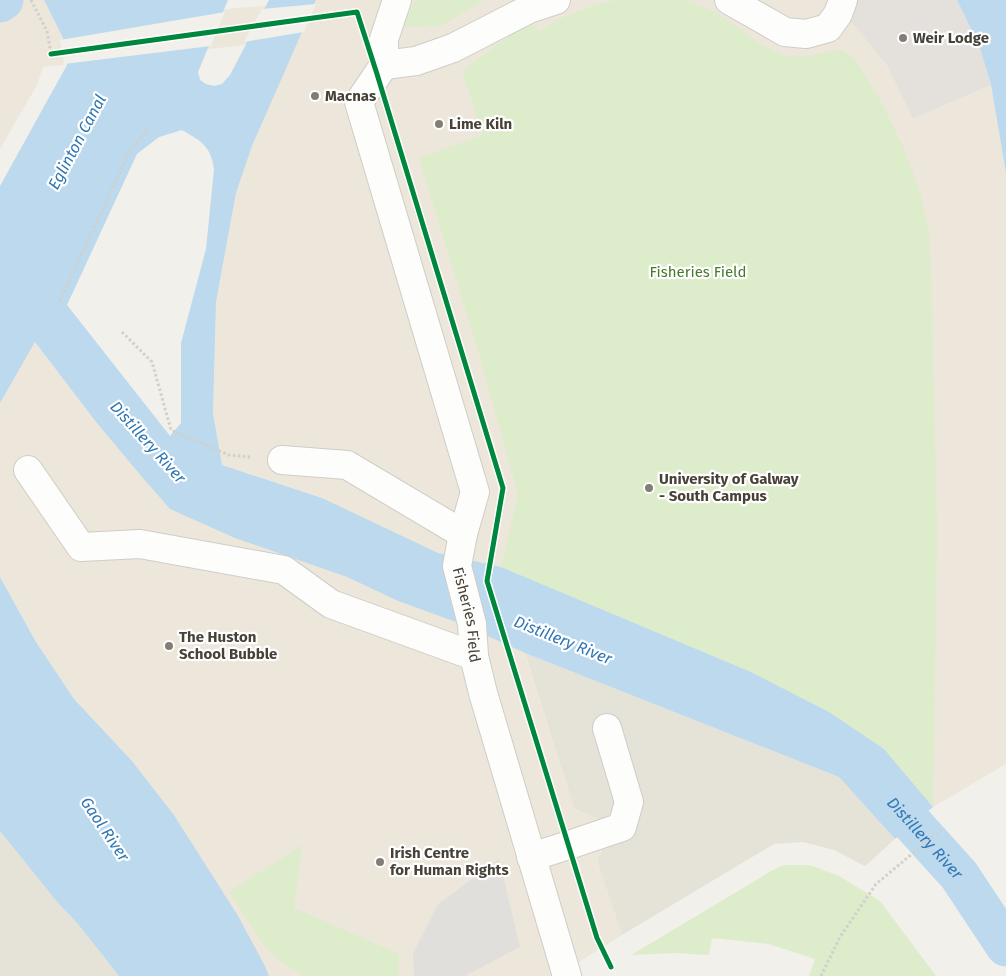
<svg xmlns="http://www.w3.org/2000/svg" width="1006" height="976" font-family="'Fira Sans',sans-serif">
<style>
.residential{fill:#e5e2d8}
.industrial{fill:#e4e1dc}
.education{fill:#ece7da}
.green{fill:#ddeccb}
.parking{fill:#e0dfdb}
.water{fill:#bcd9ee;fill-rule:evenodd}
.pier{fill:#f1f0eb}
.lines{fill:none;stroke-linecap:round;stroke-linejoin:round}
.canal{stroke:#bcd9ee;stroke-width:41}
.minor-casing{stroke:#cfcdc8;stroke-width:30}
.path{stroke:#d1d0ca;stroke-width:3;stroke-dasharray:2.5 2.5;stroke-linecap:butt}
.minor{stroke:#fdfdfc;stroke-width:28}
.cycleway-casing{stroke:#fff;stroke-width:8}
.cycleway{stroke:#00873e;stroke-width:5}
.poi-dot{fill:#827e76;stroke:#fff;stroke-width:2}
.labels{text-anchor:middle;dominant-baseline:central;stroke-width:4.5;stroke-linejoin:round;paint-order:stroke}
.poi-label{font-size:15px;font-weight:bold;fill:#474137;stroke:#fff;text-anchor:start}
.park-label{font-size:15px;fill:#457a29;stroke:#fff}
.street-label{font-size:15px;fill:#474137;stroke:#fff}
.water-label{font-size:16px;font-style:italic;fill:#2f77b4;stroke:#fff}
</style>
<rect width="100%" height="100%" fill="#f1f0eb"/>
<!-- residential -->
<g class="residential">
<polygon points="525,653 839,777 895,839 865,866 834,850 803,842 774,844 622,935 597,861 605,844 574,808"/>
<polygon points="0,831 58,903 78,924 119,976 0,976"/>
</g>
<!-- industrial -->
<polygon class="industrial" points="830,0 957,0 979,45 991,85 913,119 886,64"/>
<!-- education -->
<polygon class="education" points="0,0 44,0 63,38 234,8 313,3 316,0 830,0 850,20 886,64 913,119 991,85 1006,173 1006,764 933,807 884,749 751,672 501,567 503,585 574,808 598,819 605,844 597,861 622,935 557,976 269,976 265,966 174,815 132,761 74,699 36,642 0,577 0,403 35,342 96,422 142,477 170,509 347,577 398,601 459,622 323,498 222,465 213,413 216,302 236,193 252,146 299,36 236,46 43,67 37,85 0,149"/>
<!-- green -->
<g class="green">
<polygon points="416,0 484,0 441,26 402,27"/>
<polygon points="616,0 685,0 716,12 760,44 787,57 808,56 830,51 842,50 855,59 883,105 904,149 919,189 929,230 931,265 937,532 933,807 884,749 829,712 751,672 501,567 518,495 479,354 419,158 483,135 462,71 529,21 540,31 559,19 595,5"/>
<polygon points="302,845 294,908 399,954 399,976 304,976 277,959 265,947 229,892"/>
<polygon points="784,865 810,865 839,876 880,901 936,976 809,976 815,959 769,944 712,938 709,955 675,953 631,955 773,870"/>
</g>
<!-- parking -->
<polygon class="parking" points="499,859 520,947 465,976 414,976 413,953 438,904"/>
<!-- water -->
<g class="water">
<path d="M 44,0 L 228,0 L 198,72 L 200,80 L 206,84 L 214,86 L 222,84 L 230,75 L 269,0 L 316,0 L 252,146 L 236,193 L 216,302 L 213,413 L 222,465 L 322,498 L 438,553 L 501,567 L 751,672 L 829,712 L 884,749 L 933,807 L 895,839 L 839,777 L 525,653 L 459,623 L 398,601 L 347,577 L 235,538 L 170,509 L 142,477 L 96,422 L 35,342 L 0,403 L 0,186 L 67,65 L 63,38 ZM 182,130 C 201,141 211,146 214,169 L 206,249 L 181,343 L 181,423 L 170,436 L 67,305 L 137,154 L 159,137 Z"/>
<polygon points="957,0 1006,0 1006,173 991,85 979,45"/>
<polygon points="0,577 36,642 74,699 132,761 174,815 238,916 265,966 269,976 119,976 78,924 58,903 0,831"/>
</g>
<!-- pier -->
<g class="pier">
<polygon points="316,4 304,32 244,42 262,9"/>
<polygon points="225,12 211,46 64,64 60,40"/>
</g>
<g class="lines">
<!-- canal -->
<g class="canal">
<polyline points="0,2 3,0"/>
<path id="s1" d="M 874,783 L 893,802 L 959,875 L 1006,946"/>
</g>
<!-- minor casing -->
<g class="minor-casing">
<g id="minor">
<path id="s2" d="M 397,0 L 384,39 L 384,65 L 359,102 L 475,492 L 463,534 L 457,566 L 472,624 L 474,656 L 483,693 L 567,976"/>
<polyline points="729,0 785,32 806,34 828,28 838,14 843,0"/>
<polyline points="384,65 416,61 453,48 529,9 556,0"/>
<polyline points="282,460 347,465 463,534"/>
<polyline points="28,470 81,547 140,544 284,570 331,604 474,656"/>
<polyline points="531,857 569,845 622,827 629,802 607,728"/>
</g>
</g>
<!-- path -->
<g class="path">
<polyline points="31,0 47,31 51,54"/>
<polyline points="60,301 128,155 147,130"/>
<polyline points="122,332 152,362 171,430 229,455 250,457"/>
<polyline points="821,976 840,937 876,884 942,829"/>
</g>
<!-- minor -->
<use href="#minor" class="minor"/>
<!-- cycleway casing -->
<g class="cycleway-casing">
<polyline id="cycleway" points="51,54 357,12 377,74 503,488 487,581 597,938 611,967"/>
</g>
<!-- cycleway -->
<use href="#cycleway" class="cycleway"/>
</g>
<!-- markers -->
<g class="poi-dot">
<circle cx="903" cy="38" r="5"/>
<circle cx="315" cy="96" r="5"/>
<circle cx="439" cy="124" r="5"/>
<circle cx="649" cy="488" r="5"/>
<circle cx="169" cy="646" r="5"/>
<circle cx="380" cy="862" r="5"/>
</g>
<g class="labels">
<!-- poi labels -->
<g class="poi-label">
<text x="913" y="38">Weir Lodge</text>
<text x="325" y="96">Macnas</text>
<text x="449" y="124">Lime Kiln</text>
<text x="659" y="479">University of Galway<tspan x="659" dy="17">- South Campus</tspan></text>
<text x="179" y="637">The Huston<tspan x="179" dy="17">School Bubble</tspan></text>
<text x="390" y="853">Irish Centre<tspan x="390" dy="17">for Human Rights</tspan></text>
</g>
<!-- park labels -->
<g class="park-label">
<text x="698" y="272">Fisheries Field</text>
</g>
<!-- street labels -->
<g class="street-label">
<text stroke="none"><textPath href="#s2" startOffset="645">Fisheries Field</textPath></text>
</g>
<!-- water labels -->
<g class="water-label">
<text transform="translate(77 142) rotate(-62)">Eglinton Canal</text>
<text transform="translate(148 442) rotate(48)">Distillery River</text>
<text transform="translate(563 640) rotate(22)">Distillery River</text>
<text transform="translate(105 829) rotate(56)">Gaol River</text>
<text stroke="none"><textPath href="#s1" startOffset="75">Distillery River</textPath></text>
</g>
</g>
</svg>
